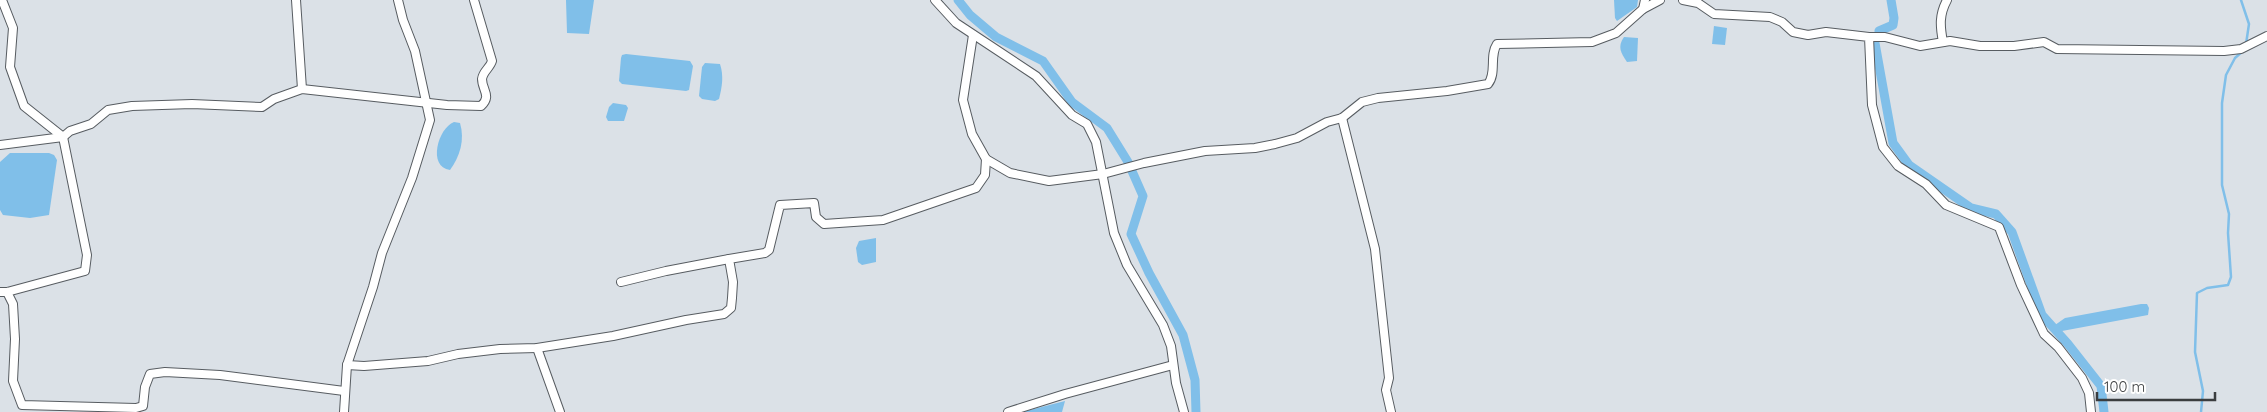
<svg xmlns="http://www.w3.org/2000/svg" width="2267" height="412" font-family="Quicksand,sans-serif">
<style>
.water{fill:#80bfe9}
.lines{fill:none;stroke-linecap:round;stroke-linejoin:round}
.stream{stroke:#80bfe9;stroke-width:2.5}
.canal{stroke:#80bfe9;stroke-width:9}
.street-casing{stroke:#575c61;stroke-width:10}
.street{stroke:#fff;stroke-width:8}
</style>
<rect width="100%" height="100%" fill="#dbe1e7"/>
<!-- water -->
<g class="water">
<polygon points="566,0 594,0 589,34 567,33"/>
<polygon points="1614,0 1638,0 1637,7 1617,21 1615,18"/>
<polygon points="1714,26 1727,28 1725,45 1712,44"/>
<path d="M 1624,37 L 1638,38 L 1637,61 L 1627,62 C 1621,53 1617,47 1624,37 Z"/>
<polygon points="626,54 690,61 693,66 689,90 686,91 622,84 619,81 621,58 622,55"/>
<path d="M 705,63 L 720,64 C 724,76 722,87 719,99 L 715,101 L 702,99 L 699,96 L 702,67 Z"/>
<polygon points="613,103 626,105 628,108 624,121 608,121 606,117 609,107"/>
<path d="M 454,122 L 460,123 C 465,140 460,156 450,170 C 427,167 438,128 454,122 Z"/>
<polygon points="10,153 49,153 54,155 57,160 49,215 30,218 3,215 0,210 0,162"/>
<polygon points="876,238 876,262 862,265 858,262 856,248 859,241"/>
<polygon points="2141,304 2147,304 2149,308 2148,315 2062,331 2055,325 2065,318"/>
<polygon points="1065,401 1062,412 1022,412"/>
</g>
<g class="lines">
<!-- stream -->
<g class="stream">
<polyline points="2241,0 2249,24 2246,44"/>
<polyline points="2201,412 2203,391 2195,352 2197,293 2207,288 2228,285 2231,277 2228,233 2229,214 2222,185 2222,103 2226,75 2235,58 2243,51"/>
</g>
<!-- canal -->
<g class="canal">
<polyline points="958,0 970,15 996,37 1043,61 1072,102 1107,128 1128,162 1143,196 1131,234 1149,273 1183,335 1195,380 1196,412"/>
<polyline points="1879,31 1893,25 1894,18 1891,0"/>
<polyline points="1875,43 1893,143 1909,165 1971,208 1996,214 2012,232 2042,315 2068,344 2101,386 2104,412"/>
</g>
<!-- street casing -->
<g class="street-casing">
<g id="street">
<polyline points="296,0 302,89"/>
<polyline points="935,0 956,23 1036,76 1072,115 1087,124 1096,142 1114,233 1127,265 1163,325 1171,346 1176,383 1184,412"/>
<polyline points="1683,0 1698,3 1714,14 1770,17 1782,22 1793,32 1808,35 1826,32 1869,37 1872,105 1883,147 1898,166 1926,184 1946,205 1999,227 2021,285 2044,334 2058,347 2082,378 2089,393 2091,412"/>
<polyline points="1643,9 1660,0"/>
<path d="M 973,35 L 963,100 L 972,134 L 986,159 L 1010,173 L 1049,181 L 1103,174 L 1144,163 L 1205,151 L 1255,148 L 1275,144 L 1297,138 L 1327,122 L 1342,118 L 1362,102 L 1378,98 L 1447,91 L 1488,84 C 1497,73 1489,56 1497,44 L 1592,42 L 1616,33 L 1643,9 L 1645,0"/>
<polyline points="1869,37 1885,37 1920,46 1950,41 1980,46 2014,46 2044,42 2057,49 2224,51 2241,49 2267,36"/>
<path d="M 1943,42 C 1940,26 1939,15 1947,0"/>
<polyline points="1342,118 1375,249 1389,378 1386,390 1391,412"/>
<path d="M 0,145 L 63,137 L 70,131 L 91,124 L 108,110 L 132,106 L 192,104 L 262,107 L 274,99 L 302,89 L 447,105 L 481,106 C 492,96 482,90 482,79 C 483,71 490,68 492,61 L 474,0"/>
<polyline points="621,282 666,271 729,259"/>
<polyline points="0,292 7,292 85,271 87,255 63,137 24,106 10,67 13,28 2,0"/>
<polyline points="7,292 13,304 15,339 13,381 22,405 136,408 143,406 145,387 150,374 165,372 220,375 344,391"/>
<polyline points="537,348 560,412"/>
<polyline points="347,365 364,366 428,361 458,354 500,349 537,348 613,336 686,320 724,314 731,308 732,298 733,282 729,259 765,253 769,250 780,205 814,203 816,217 824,224 883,220 976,188 985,175 986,159"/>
<polyline points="344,412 347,365 373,287 382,253 412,178 430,120 415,51 403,20 398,0"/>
<polyline points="1008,412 1065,394 1173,365"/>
</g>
</g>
<!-- street -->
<use href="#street" class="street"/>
</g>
<!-- scale -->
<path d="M2097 392v8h118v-8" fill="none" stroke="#3a3d3f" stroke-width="2.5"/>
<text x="2104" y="392" font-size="15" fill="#3a3d3f" stroke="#ffffff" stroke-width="4" paint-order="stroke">100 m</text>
</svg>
